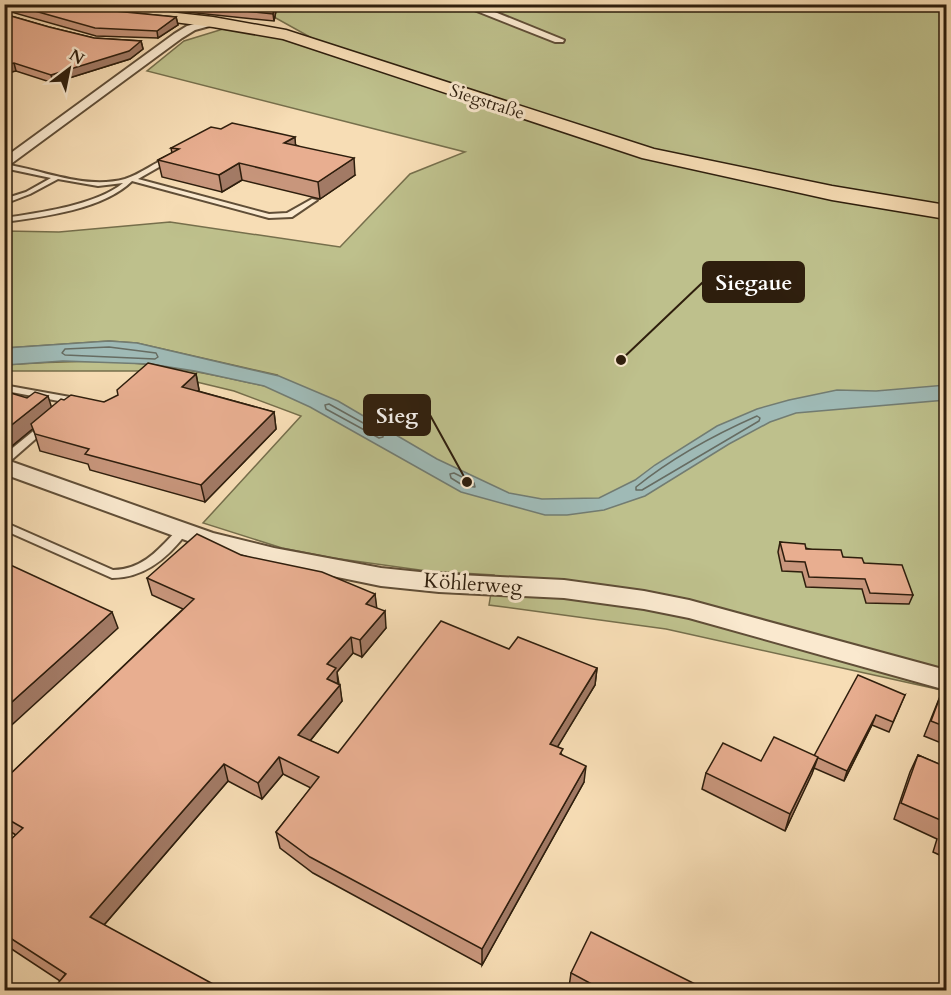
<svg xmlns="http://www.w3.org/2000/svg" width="951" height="995" font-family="Cardo,serif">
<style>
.green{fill:#bec08c;stroke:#766f4c;stroke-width:1.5}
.water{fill:#9fbab6;stroke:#727c72;stroke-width:1.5}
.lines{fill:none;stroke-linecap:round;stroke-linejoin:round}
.shore{stroke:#666c62;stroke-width:1.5}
.lane-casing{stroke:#604e37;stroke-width:4}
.street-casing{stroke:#604e37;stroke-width:4}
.primary-casing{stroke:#2e1e0d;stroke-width:3}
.lane{fill:#fae9cf;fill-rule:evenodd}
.street{fill:#fae9cf;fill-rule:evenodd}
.primary{fill:#f7ddb5;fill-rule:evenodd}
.wall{fill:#c8967c;stroke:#2e1e0d;stroke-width:1.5}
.shaded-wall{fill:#a27a65;stroke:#2e1e0d;stroke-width:1.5}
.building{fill:#e8ae90;stroke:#2e1e0d;stroke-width:1.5}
.labels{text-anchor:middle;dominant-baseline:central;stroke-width:6;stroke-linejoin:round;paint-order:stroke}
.far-street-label{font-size:18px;fill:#2e1e0d;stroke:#fae9cf}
.street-label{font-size:21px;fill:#2e1e0d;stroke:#fae9cf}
.leader{fill:none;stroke:#2e1e0d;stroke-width:2}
.callout-dot{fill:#2e1e0d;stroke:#fae9cf;stroke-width:2}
.callout{fill:#2e1e0d;stroke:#2e1e0d;stroke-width:2}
.callout-label{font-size:22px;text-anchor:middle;font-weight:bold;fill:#fff}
</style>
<rect width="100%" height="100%" fill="#f7ddb5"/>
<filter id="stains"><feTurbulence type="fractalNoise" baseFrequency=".00333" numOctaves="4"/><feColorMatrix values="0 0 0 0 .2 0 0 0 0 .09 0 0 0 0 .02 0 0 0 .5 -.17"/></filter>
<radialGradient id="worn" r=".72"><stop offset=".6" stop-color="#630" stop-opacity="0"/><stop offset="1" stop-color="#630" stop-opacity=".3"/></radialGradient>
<!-- green -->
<path class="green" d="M 231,5 L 946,5 L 946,691 L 666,629 L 489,605 L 494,575 L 427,571 L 333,558 L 282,548 L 203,523 L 301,416 L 234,391 L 151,371 L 5,371 L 5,365 C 53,362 103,359 152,365 C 190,369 227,378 265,386 L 277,375 L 137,343 L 109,341 L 5,348 L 5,231 L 59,232 L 170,222 L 340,247 L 410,174 L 465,152 L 147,71 L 184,41 L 223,29 L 286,39 L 310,37 L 274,17 Z"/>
<!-- water -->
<polygon class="water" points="109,341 137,343 279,376 338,401 437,459 509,493 542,499 599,498 635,480 655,465 717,426 757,409 789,400 837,390 876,391 946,385 946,400 796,413 770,422 729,444 645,496 604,510 567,515 545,515 461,492 310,407 264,386 195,371 150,364 63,361 5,365 5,348"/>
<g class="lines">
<!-- shore -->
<g class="shore">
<polygon points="109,347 156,353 158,357 155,359 65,355 62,353 65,349"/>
<polygon points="329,404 383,434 383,437 379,438 326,409 325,405"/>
<path d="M 757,416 L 760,418 L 759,421 L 642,490 L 636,490 L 636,487 C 673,457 714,435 757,416 Z"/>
<polygon points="454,473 474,483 475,487 464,486 451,478 450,474"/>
</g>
<!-- lane casing -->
<g class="lane-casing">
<g id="lane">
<path d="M 171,156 L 174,158 L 173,159 L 138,179 L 269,214 L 287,213 L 312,199 L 317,200 L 292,217 L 269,218 L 132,181 C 104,209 43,217 4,222 L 4,218 C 38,213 97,205 123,183 L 98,186 L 58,179 L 30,194 L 4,204 L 4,199 L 26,192 L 51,178 L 4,168 L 4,164 C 43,170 85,190 125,179 C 141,174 155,162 171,156 Z"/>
<polygon points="9,386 70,397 75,400 69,410 66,411 61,408 64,402 6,391 6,387"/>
<polygon points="45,423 48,424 50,426 48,428 8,463 4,464 4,455 42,424"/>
<path d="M 4,522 L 113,570 C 143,570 160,548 179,528 L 187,528 L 188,531 C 169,557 145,578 112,578 L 4,530 Z"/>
</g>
</g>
<!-- street casing -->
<g class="street-casing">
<g id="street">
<polygon points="459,4 475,4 564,40 563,42 555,42"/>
<polygon points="213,19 218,22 217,24 195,30 182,38 4,169 4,158 174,34 187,26"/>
<polygon points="4,459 213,533 274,548 381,568 439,574 564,580 644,591 689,600 946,670 946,690 689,618 644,609 564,598 439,592 381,586 274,564 199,545 4,474"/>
</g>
</g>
<!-- primary casing -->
<g class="primary-casing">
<polygon id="primary" points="132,8 213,17 286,30 654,149 832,186 946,205 946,219 832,200 642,158 283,39 213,27 127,16 124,13 127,10"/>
</g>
<!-- lane -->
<use href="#lane" class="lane"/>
<!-- street -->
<use href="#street" class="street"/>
<!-- primary -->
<use href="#primary" class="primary"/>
</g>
<!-- wall -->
<g class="wall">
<polygon points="4,4 43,4 176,17 178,25 158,38 96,36 4,10"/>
<polygon points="110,4 275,4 276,11 274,21"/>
<polygon points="4,14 49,27 94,38 141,41 143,49 130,59 53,83 16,71 6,73 4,73"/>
<polygon points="296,145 355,175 320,199 242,180 222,192 162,177 158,160 172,153 171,148"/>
<polygon points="196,374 199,390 198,391 274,412 276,429 205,502 90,470 88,464 40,451 33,428 7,450 4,449 4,391 52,407 64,400 104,402"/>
<polygon points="780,542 843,557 864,563 913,595 909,604 866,603 862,589 806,587 802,572 782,571 778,552"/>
<polygon points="241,555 375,594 376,608 386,628 362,657 353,653 337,672 342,701 310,741 338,753 509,649 597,668 595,685 557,747 562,755 584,782 482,965 313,873 280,848 276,832 311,788 283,774 262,799 228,781 104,925 60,981 4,944 4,846 16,835 4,828 4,780 183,609 152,595 147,578"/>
<polygon points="943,689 946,691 946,745 924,736"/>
<polygon points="905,695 889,732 872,725 844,781 814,768 785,831 702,789 706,773 761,761 814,756"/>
<polygon points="918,755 946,767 946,858 933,852 937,839 894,819 910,772"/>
<polygon points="571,973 707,990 575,990 569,987"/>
</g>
<!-- shaded-wall -->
<g class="shaded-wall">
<polygon points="275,4 276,11 274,21 273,14"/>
<polygon points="176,17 178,25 158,38 157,31"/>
<polygon points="141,41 143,49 130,59 53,83 51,75"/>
<polygon points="14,63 16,71 6,73 4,65"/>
<polygon points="295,137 296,153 284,143"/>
<polygon points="354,158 355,175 320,199 318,182"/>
<polygon points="239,163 242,180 222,192 219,175"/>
<polygon points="196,374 199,390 186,403 182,387"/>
<polygon points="48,396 53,412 7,450 4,443 4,431"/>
<polygon points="274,412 276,429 205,502 201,485"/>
<polygon points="375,594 377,610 366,604"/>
<polygon points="385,611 386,628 362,657 360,640"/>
<polygon points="112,612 118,628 4,732 4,709"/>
<polygon points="351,637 353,653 337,672 338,684 327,679 327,664"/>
<polygon points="597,668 595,685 549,761 550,744"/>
<polygon points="340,685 342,701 301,752 298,735"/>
<polygon points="876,715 872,725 844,781 847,771"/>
<polygon points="279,757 283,774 262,799 258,783"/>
<polygon points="818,757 812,774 785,831 790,814"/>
<polygon points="224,764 228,781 97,933 90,917"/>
<polygon points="586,766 584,782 482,965 482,949"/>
</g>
<!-- building -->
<g class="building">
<polygon points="10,4 43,4 176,17 157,31 95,28"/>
<polygon points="182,4 275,4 273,14"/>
<polygon points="4,14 49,27 94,38 141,41 129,51 51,75 14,63 4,65"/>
<polygon points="232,123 295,137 284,143 354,158 318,182 239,163 219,175 158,160 179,149 171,148 211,127 221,129"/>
<polygon points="148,363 196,374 182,387 274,412 201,485 85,454 89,449 35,434 31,424 61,399 64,400 71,395 104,402 118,395 117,390"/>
<polygon points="4,391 27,398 35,392 48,396 4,431"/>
<polygon points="197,534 241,555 322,572 375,594 366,604 385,611 360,640 351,637 327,664 336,668 327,679 340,685 298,735 338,753 441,621 509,649 518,637 597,668 550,744 563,749 560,754 586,766 482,949 310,857 276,832 319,777 279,757 258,783 224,764 90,917 224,990 52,990 66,974 4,934 4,846 23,828 4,817 4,780 194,599 147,578"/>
<polygon points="780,542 805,544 806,549 841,550 843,557 862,558 864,563 902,565 913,595 870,593 865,579 809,577 805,562 785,561"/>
<polygon points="4,562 112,612 4,709"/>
<polygon points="858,675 905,695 893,722 876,715 847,771 814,756"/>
<polygon points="943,689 946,691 946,727 931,721"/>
<polygon points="774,737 818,757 790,814 706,773 723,743 761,761"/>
<polygon points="918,755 946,767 946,839 941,836 945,822 901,803"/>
<polygon points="591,932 707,990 600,990 601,989 571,973"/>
</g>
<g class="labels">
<!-- far-street labels -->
<g class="far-street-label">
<text transform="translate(487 102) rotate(18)">Siegstraße</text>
</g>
<!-- street labels -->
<g class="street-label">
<text transform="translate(473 584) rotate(4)">Köhlerweg</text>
</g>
</g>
<!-- callouts -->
<path class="leader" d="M621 360L703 282M467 482L430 415"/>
<g class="callout-dot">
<circle cx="621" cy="360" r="6"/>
<circle cx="467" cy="482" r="6"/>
</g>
<g class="callout">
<rect x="703" y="262" width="101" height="40" rx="6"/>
<rect x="364" y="395" width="66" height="40" rx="6"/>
</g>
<g class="callout-label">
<text x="754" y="290">Siegaue</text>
<text x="397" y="423">Sieg</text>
</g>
<!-- margin -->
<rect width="951" height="995" fill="none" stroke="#f7ddb5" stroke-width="24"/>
<rect x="6" y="6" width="939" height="983" fill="none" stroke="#2e1e0d" stroke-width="3"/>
<rect x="12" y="12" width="927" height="971" fill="none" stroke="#2e1e0d" stroke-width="1.5"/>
<!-- north arrow -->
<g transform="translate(69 69) rotate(32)" stroke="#fae9cf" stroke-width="4.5" paint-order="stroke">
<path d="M0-4.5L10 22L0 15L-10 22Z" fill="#2e1e0d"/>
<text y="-9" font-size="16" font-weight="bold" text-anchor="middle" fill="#2e1e0d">N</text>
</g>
<rect width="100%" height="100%" filter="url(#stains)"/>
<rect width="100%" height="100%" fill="url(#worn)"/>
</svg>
